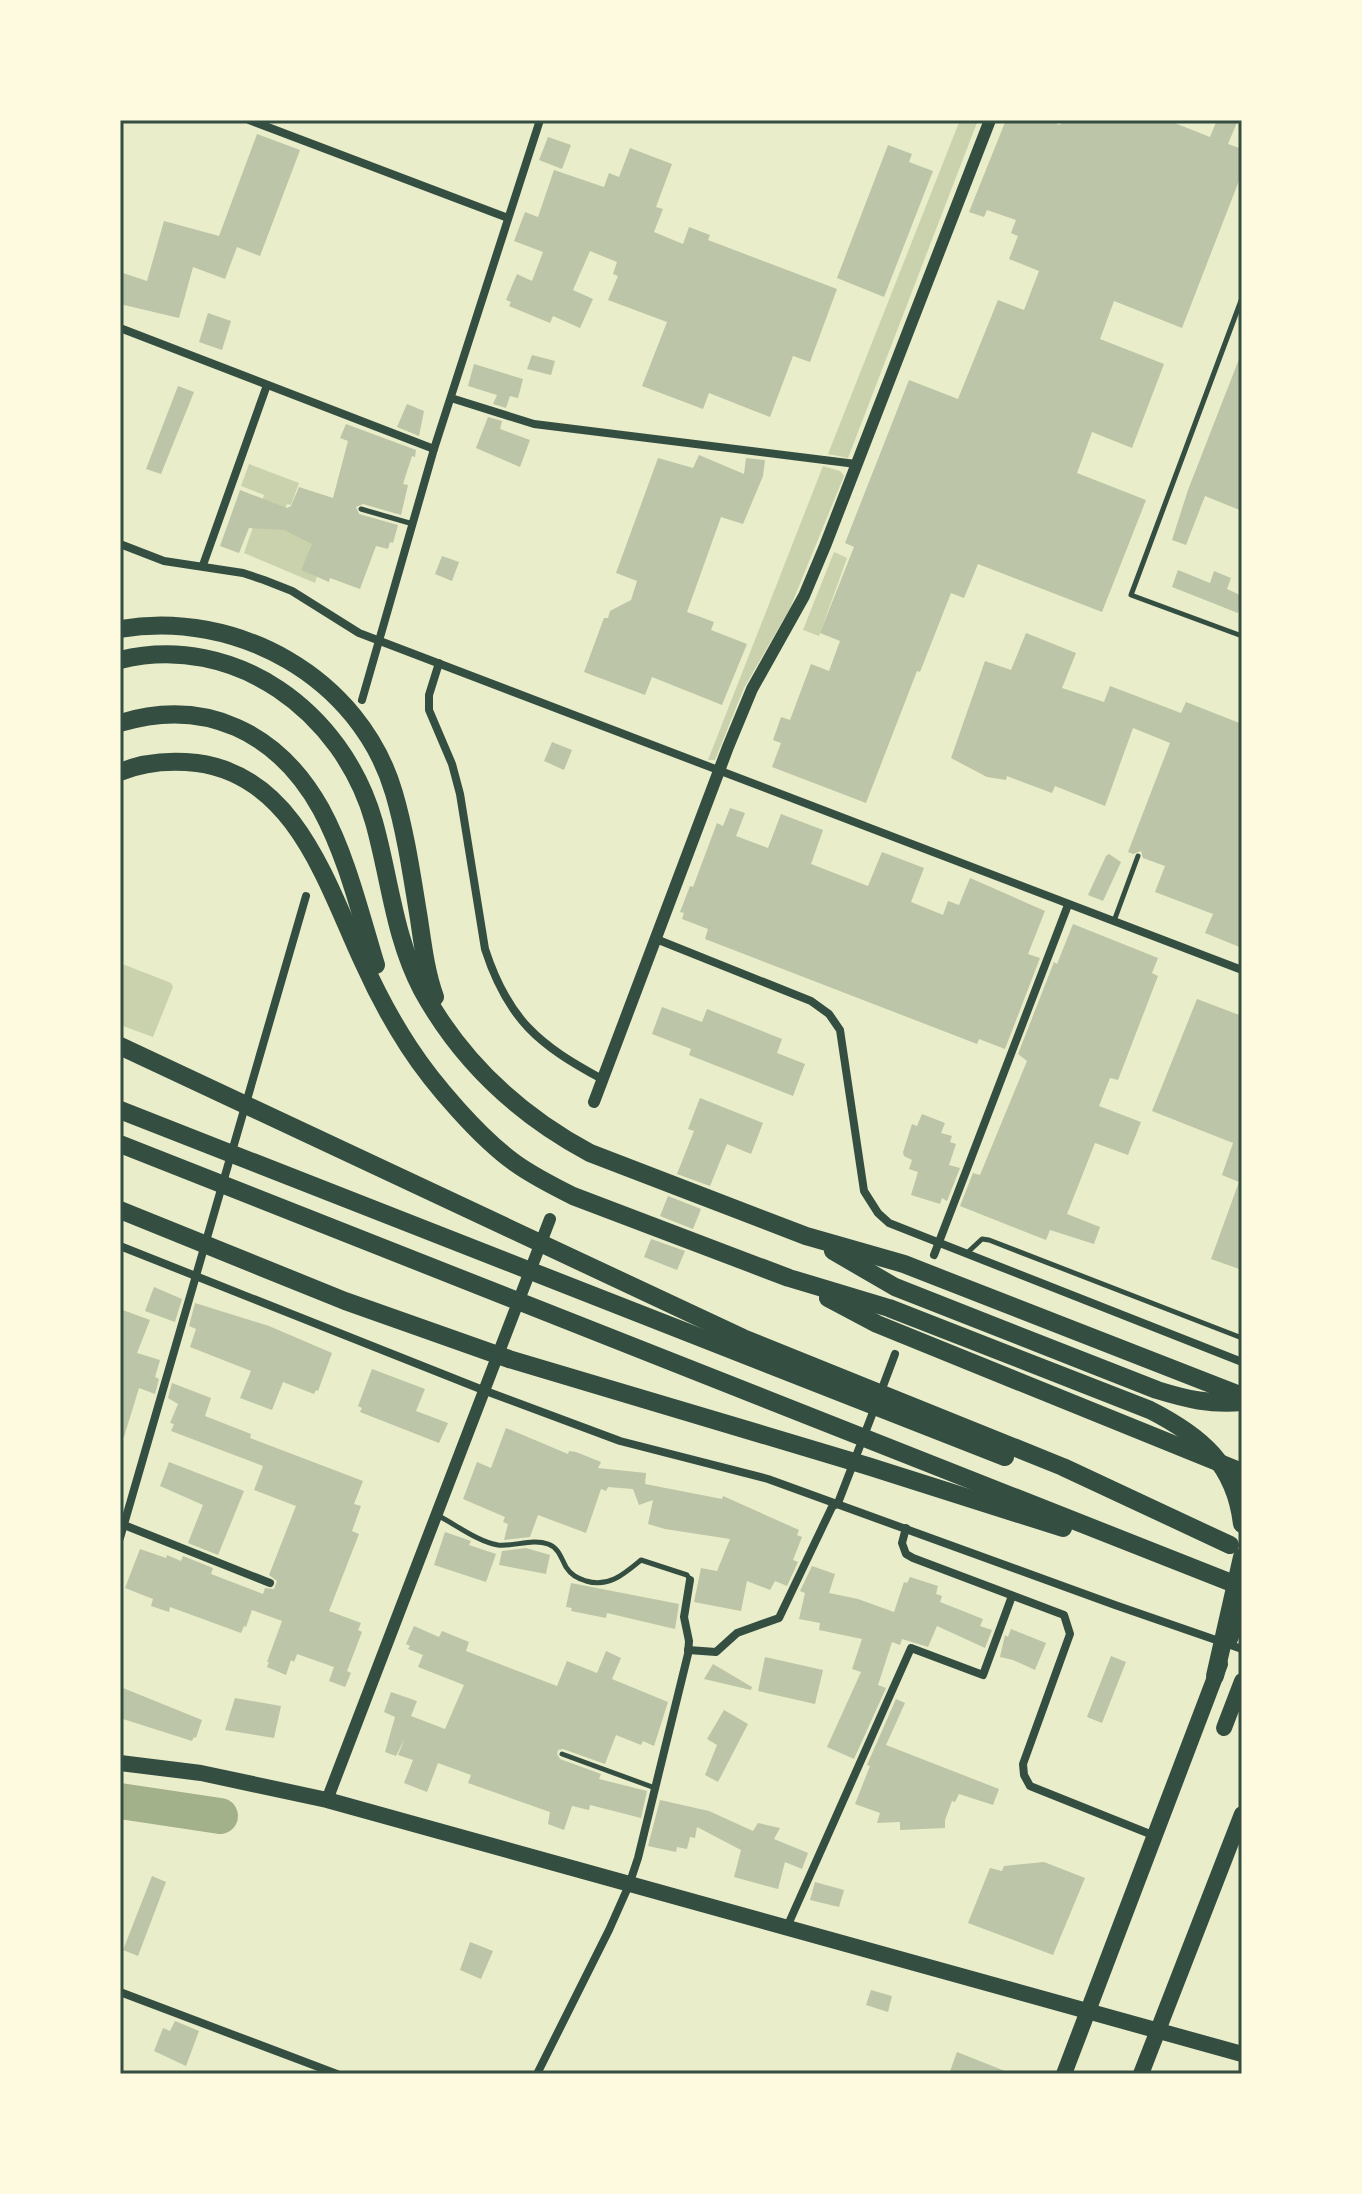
<svg xmlns="http://www.w3.org/2000/svg" width="1362" height="2194" font-family="Helvetica,sans-serif">
<style>
.green{fill:#cad2ad}
.lines{fill:none;stroke-linecap:round;stroke-linejoin:round}
.river{stroke:#a3b18a;stroke-width:36}
.building{fill:#bcc5a7}
.service{stroke:#344e41;stroke-width:5}
.minor{stroke:#344e41;stroke-width:8}
.tertiary{stroke:#344e41;stroke-width:12}
.primary{stroke:#344e41;stroke-width:16}
.trunk{stroke:#344e41;stroke-width:16}
.motorway{stroke:#344e41;stroke-width:18}
.neatline{fill:none;stroke:#344e41;stroke-width:3}
</style>
<rect width="100%" height="100%" fill="#e9edc9"/>
<!-- green -->
<g class="green">
<polygon points="960,120 978,120 848,458 828,454"/>
<path d="M 249,464 L 299,483 L 291,505 L 287,504 L 279,524 C 291,538 311,538 328,542 L 315,583 L 244,553 L 264,495 L 241,486 Z"/>
<polygon points="823,466 840,471 844,476 790,608 744,688 715,760 708,760"/>
<polygon points="834,552 847,558 819,636 803,630"/>
<polygon points="120,963 171,983 173,987 153,1037 120,1025"/>
</g>
<g class="lines">
<!-- river -->
<polyline class="river" points="120,1801 220,1816"/>
</g>
<!-- building -->
<g class="building">
<polygon points="1006,120 1047,120 1060,125 1062,120 1167,120 1210,137 1217,120 1238,120 1228,144 1242,149 1242,173 1182,328 1114,301 1100,339 1164,364 1132,448 1092,432 1077,473 1146,500 1102,612 978,564 964,598 951,593 920,672 917,671 866,803 772,767 781,743 773,740 781,717 790,720 811,664 829,671 840,641 820,633 854,547 845,543 909,380 958,399 998,300 1024,310 1039,271 1009,259 1018,236 1011,233 1016,220 987,210 984,217 969,212"/>
<polygon points="257,134 300,150 260,256 237,247 225,279 193,267 179,318 120,304 120,272 147,281 164,221 219,236"/>
<polygon points="548,137 571,145 562,169 539,160"/>
<polygon points="888,145 912,154 909,162 933,171 884,297 837,278"/>
<polygon points="630,148 672,164 656,207 663,209 654,232 683,244 689,227 710,235 708,240 837,289 810,362 793,356 770,417 709,393 703,409 642,386 667,322 608,300 618,276 613,274 617,262 590,251 573,290 593,299 580,328 553,316 550,323 509,306 511,302 506,300 517,274 532,281 543,252 514,241 525,212 538,217 554,170 604,187 609,173 619,177"/>
<polygon points="208,313 231,321 222,350 199,342"/>
<polygon points="1241,354 1242,511 1205,496 1186,545 1172,540 1188,490"/>
<polygon points="532,355 555,361 551,375 527,369"/>
<polygon points="474,364 523,379 518,398 510,396 506,408 493,404 497,395 468,386"/>
<polygon points="178,386 194,392 161,474 146,469"/>
<polygon points="407,404 424,411 419,436 397,427"/>
<polygon points="488,417 502,421 500,429 530,440 520,467 476,448"/>
<polygon points="346,424 416,450 415,457 412,456 403,484 408,485 401,515 363,504 356,507 359,514 398,525 393,543 390,542 388,549 376,546 360,589 330,578 329,582 301,570 312,544 284,530 249,528 239,553 220,546 240,490 287,508 291,506 299,487 333,498 348,441 340,438"/>
<polygon points="699,455 744,474 746,458 765,460 763,476 743,524 721,517 687,612 714,622 711,630 747,644 722,705 652,677 645,695 584,672 604,618 608,618 610,611 631,600 637,581 616,573 658,458 693,468"/>
<polygon points="442,556 459,562 452,581 435,574"/>
<polygon points="1178,570 1210,583 1214,571 1231,578 1227,589 1242,596 1238,613 1172,587"/>
<polygon points="1026,633 1076,653 1062,688 1104,702 1110,686 1181,713 1186,702 1242,724 1242,948 1205,933 1213,914 1155,892 1165,866 1143,858 1141,851 1133,854 1128,852 1170,743 1133,728 1105,806 1055,786 1052,793 1007,776 1006,780 987,777 951,758 985,661 1011,670"/>
<polygon points="552,742 572,750 564,770 544,761"/>
<polygon points="730,808 745,813 736,836 768,848 781,814 823,830 811,864 868,886 882,852 924,868 911,902 943,915 948,901 959,905 970,878 1045,911 1028,954 1040,958 1005,1049 979,1039 977,1044 705,939 708,929 682,919 684,913 680,912 690,886 693,887 717,823 723,826"/>
<polygon points="1109,854 1121,862 1103,901 1088,895 1106,856"/>
<polygon points="1073,924 1158,958 1152,973 1158,976 1118,1080 1110,1078 1099,1106 1141,1122 1128,1155 1095,1143 1067,1214 1100,1227 1094,1244 1050,1230 1046,1240 960,1206 973,1173 980,1175 1027,1061 1018,1054 1054,962 1057,964"/>
<polygon points="1197,999 1242,1016 1242,1270 1211,1259 1239,1182 1222,1175 1233,1143 1152,1111"/>
<polygon points="662,1007 702,1022 707,1009 782,1039 777,1053 805,1064 793,1096 689,1055 691,1049 652,1034"/>
<polygon points="700,1098 763,1123 751,1154 727,1144 710,1186 677,1174 694,1131 688,1129"/>
<polygon points="922,1114 945,1123 941,1133 952,1136 950,1142 956,1144 949,1165 960,1168 947,1201 942,1198 940,1204 911,1195 918,1172 909,1169 912,1160 904,1156 903,1152 912,1124 917,1126"/>
<polygon points="668,1196 701,1209 693,1229 660,1216"/>
<polygon points="651,1239 685,1251 677,1270 644,1257"/>
<polygon points="154,1287 182,1299 175,1322 145,1311"/>
<polygon points="195,1303 269,1326 332,1353 318,1391 316,1390 314,1394 283,1382 272,1410 240,1398 251,1371 190,1347 196,1329 189,1326"/>
<polygon points="120,1309 150,1320 137,1353 160,1360 155,1377 159,1379 155,1394 139,1388 124,1437 120,1436"/>
<polygon points="372,1369 425,1389 416,1411 448,1423 439,1443 360,1412 362,1408 358,1406"/>
<polygon points="172,1383 211,1398 205,1416 251,1434 250,1438 363,1481 354,1504 361,1506 352,1531 359,1534 329,1611 361,1623 358,1630 362,1632 347,1671 351,1673 345,1687 329,1681 334,1667 297,1654 294,1662 291,1660 286,1675 267,1667 269,1662 267,1662 282,1621 252,1610 246,1627 244,1626 241,1633 170,1607 169,1612 151,1606 153,1599 125,1588 140,1549 166,1558 167,1555 181,1561 183,1556 213,1568 211,1574 263,1594 265,1588 274,1589 277,1581 269,1575 296,1506 254,1490 263,1466 171,1431 174,1424 170,1423 178,1404 168,1398"/>
<polygon points="506,1428 568,1454 569,1451 576,1452 601,1462 598,1468 646,1473 645,1484 722,1499 723,1496 799,1530 797,1535 802,1537 793,1560 798,1562 787,1586 775,1581 770,1590 747,1581 741,1611 694,1602 701,1568 717,1571 730,1539 665,1529 648,1524 653,1500 639,1505 633,1489 608,1487 606,1491 601,1489 586,1533 538,1515 530,1537 504,1540 508,1524 503,1522 505,1517 463,1499 477,1462 491,1468"/>
<polygon points="169,1462 244,1491 218,1555 188,1543 203,1505 160,1486"/>
<polygon points="445,1532 471,1541 469,1545 496,1554 486,1582 434,1565"/>
<polygon points="526,1548 550,1555 546,1574 499,1565 502,1551"/>
<polygon points="812,1566 835,1574 829,1593 858,1599 894,1612 904,1582 907,1583 910,1577 938,1586 936,1594 942,1596 940,1602 983,1619 980,1626 992,1630 985,1648 937,1626 928,1647 902,1639 900,1645 892,1642 878,1685 886,1688 854,1759 827,1747 861,1672 852,1669 862,1639 819,1630 820,1623 799,1619 805,1593 800,1591"/>
<polygon points="571,1583 679,1604 675,1629 607,1613 606,1618 571,1611 572,1608 566,1607"/>
<polygon points="414,1626 439,1637 442,1631 469,1642 466,1651 557,1686 567,1661 597,1673 606,1651 621,1658 612,1679 668,1702 654,1746 643,1741 641,1745 616,1735 605,1764 563,1749 558,1750 557,1754 560,1759 601,1774 599,1779 647,1791 641,1818 590,1805 589,1810 572,1806 564,1830 548,1824 550,1812 468,1783 471,1775 438,1763 427,1792 404,1783 413,1760 398,1755 405,1738 396,1756 385,1752 395,1717 384,1712 391,1692 417,1701 411,1716 445,1729 464,1685 418,1667 423,1655 408,1649 410,1646 406,1644"/>
<polygon points="1011,1629 1046,1643 1035,1670 1013,1660 1000,1657 1005,1635 1008,1637"/>
<polygon points="1111,1656 1126,1662 1102,1723 1087,1717"/>
<polygon points="765,1657 823,1670 815,1704 758,1691"/>
<polygon points="713,1664 752,1687 751,1690 704,1679"/>
<polygon points="123,1688 202,1720 196,1738 194,1737 192,1741 120,1718 120,1697"/>
<polygon points="235,1698 281,1706 274,1738 225,1730"/>
<polygon points="896,1699 905,1703 886,1745 999,1789 993,1805 959,1794 955,1802 952,1801 945,1820 945,1828 900,1830 900,1822 877,1823 880,1813 855,1804 870,1766 867,1765"/>
<polygon points="724,1710 748,1724 718,1782 705,1775 717,1745 707,1739"/>
<polygon points="660,1800 709,1811 753,1831 758,1823 780,1828 774,1839 808,1853 802,1869 785,1862 778,1889 734,1877 741,1850 697,1827 695,1838 690,1837 687,1849 677,1847 676,1852 648,1846"/>
<polygon points="1044,1862 1085,1878 1053,1955 968,1923 990,1868 1002,1871 1004,1866"/>
<polygon points="152,1876 166,1882 138,1956 123,1950"/>
<polygon points="815,1882 844,1890 839,1907 810,1900"/>
<polygon points="470,1942 493,1951 481,1979 460,1970"/>
<polygon points="871,1990 892,1996 888,2012 866,2005"/>
<polygon points="175,2021 199,2031 186,2066 154,2051 163,2028 170,2031"/>
<polygon points="957,2052 1010,2073 1010,2074 949,2074"/>
</g>
<g class="lines">
<!-- service -->
<g class="service">
<polyline points="1242,298 1131,595 1242,636"/>
<polyline points="361,509 413,524"/>
<polyline points="1114,921 1138,856"/>
<polyline points="967,1253 982,1239 989,1240 1242,1338"/>
<path d="M 437,1515 C 455,1524 478,1542 498,1545 C 514,1547 532,1538 548,1544 C 559,1548 561,1558 566,1567 C 571,1575 577,1578 586,1581 C 609,1588 624,1574 641,1560 L 687,1575 L 690,1580"/>
<polyline points="562,1754 655,1788"/>
</g>
<!-- minor -->
<g class="minor">
<polyline points="249,120 508,218"/>
<polyline points="120,328 434,449"/>
<polyline points="451,398 534,424 856,464"/>
<polyline points="120,544 164,561 243,573 264,580 292,591 359,633 1242,970"/>
<polyline points="203,565 267,385"/>
<path d="M 439,663 L 429,695 L 429,710 L 452,764 L 460,794 L 485,949 C 508,1020 539,1045 602,1079"/>
<polyline points="362,700 434,449 540,120"/>
<polyline points="656,939 811,1001 829,1014 840,1030 864,1191 878,1213 889,1223 1242,1362"/>
<polyline points="120,1246 483,1390 620,1441 768,1479 1115,1605 1242,1649"/>
<polyline points="934,1255 1068,905"/>
<polyline points="880,1394 895,1354"/>
<polyline points="124,1525 270,1583"/>
<polyline points="906,1528 902,1543 906,1554 913,1558 1064,1615 1070,1634 1023,1764 1024,1775 1030,1786 1155,1836"/>
<polyline points="120,1538 306,896"/>
<polyline points="688,1650 716,1652 737,1633 779,1618 832,1507 838,1503 875,1407"/>
<polyline points="787,1927 911,1648 983,1675 1012,1596"/>
<polyline points="120,1992 337,2074"/>
<polyline points="537,2074 609,1930 629,1885 638,1858 688,1654 689,1641 684,1617 690,1580"/>
</g>
<!-- tertiary -->
<g class="tertiary">
<polyline points="594,1102 728,747 752,689 804,596 825,546 990,120"/>
<polyline points="327,1800 550,1219"/>
</g>
<!-- primary -->
<polyline class="primary" points="120,1763 201,1773 327,1800 1242,2054"/>
<!-- trunk -->
<g class="trunk">
<polyline points="1230,1639 1242,1607"/>
<polyline points="1224,1728 1242,1681"/>
<polyline points="1064,2074 1220,1664"/>
<polyline points="1141,2074 1242,1814"/>
</g>
<!-- motorway -->
<g class="motorway">
<path d="M 120,629 C 236,609 360,677 394,793 C 406,834 412,877 419,919 C 423,946 426,972 435,997"/>
<path d="M 120,660 C 235,632 343,712 374,822 C 390,879 394,937 422,990 C 461,1061 519,1115 590,1153 L 806,1236 L 904,1264 L 1242,1396"/>
<path d="M 120,723 C 205,697 278,732 321,809 C 347,857 360,913 376,965"/>
<path d="M 120,772 C 144,762 171,760 197,763 C 296,776 327,885 363,962 C 376,991 392,1021 409,1047 C 433,1084 480,1138 515,1163 C 533,1176 553,1186 573,1196 L 789,1278 L 889,1308 L 1150,1410 C 1201,1436 1235,1464 1242,1524"/>
<polyline points="120,1046 743,1338 1063,1467 1230,1545"/>
<polyline points="120,1110 1005,1457"/>
<polyline points="120,1144 1242,1587"/>
<polyline points="120,1210 345,1301 509,1359 868,1466 1063,1528"/>
<path d="M 833,1251 L 895,1287 L 1157,1390 C 1186,1399 1211,1405 1242,1402"/>
<polyline points="828,1298 877,1324 1242,1472"/>
<polyline points="1215,1676 1242,1557"/>
</g>
</g>
<!-- border -->
<rect width="1362" height="2194" fill="none" stroke="#fefae0" stroke-width="244"/>
<rect x="122" y="122" width="1118" height="1950" class="neatline"/>
</svg>
